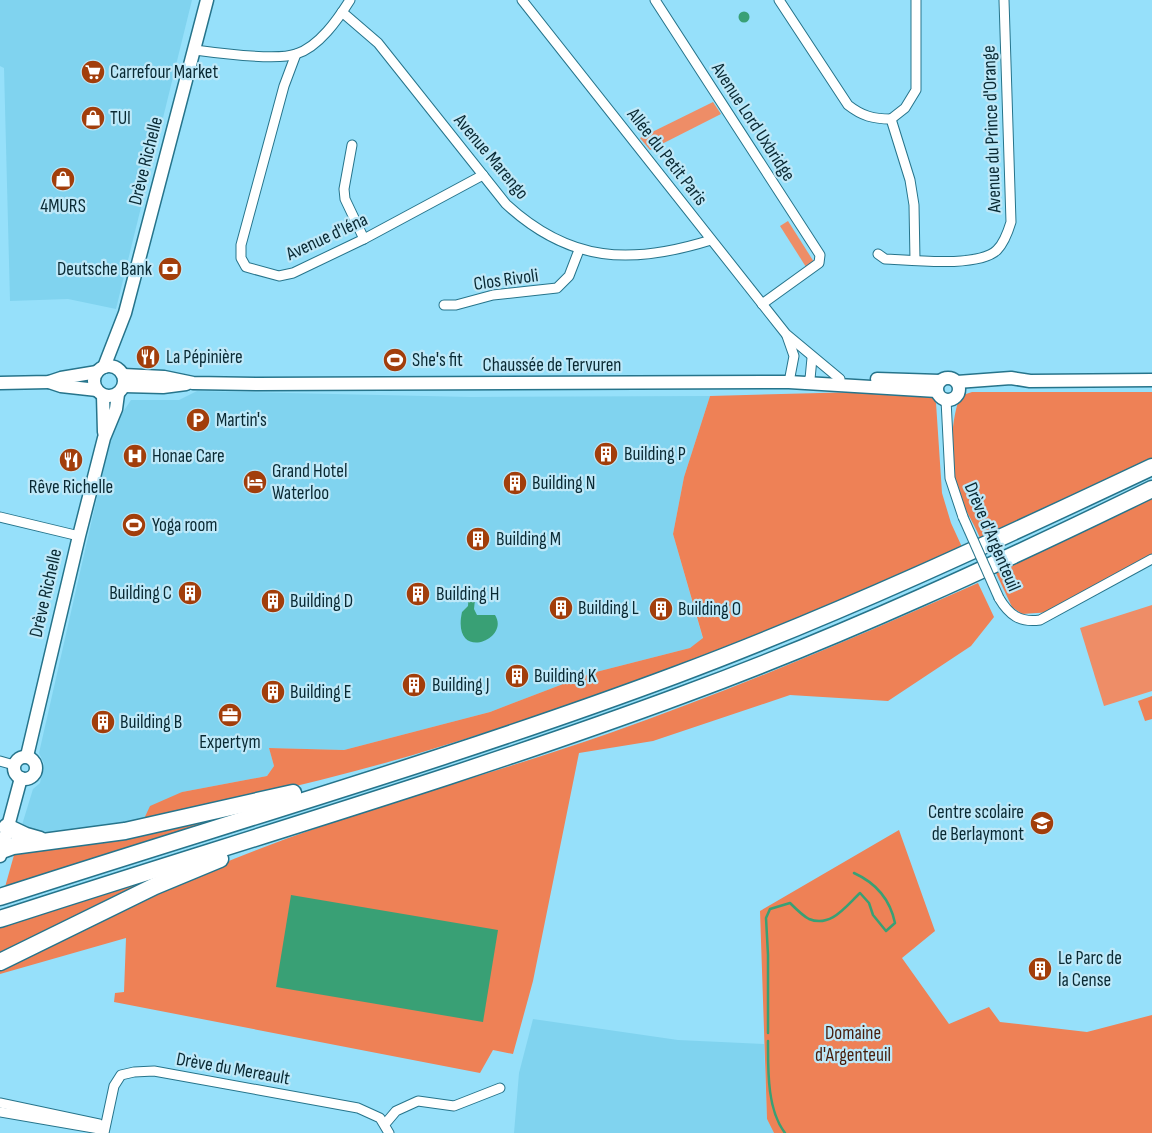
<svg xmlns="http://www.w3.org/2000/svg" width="1152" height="1133" font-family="'Sofia Sans Condensed',sans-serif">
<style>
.built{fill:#80d3ef}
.green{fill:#ee8d67}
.forest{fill:#ee8156}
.water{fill:#39a075}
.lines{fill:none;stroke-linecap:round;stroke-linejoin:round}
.stream{stroke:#39a075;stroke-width:2.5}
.street-casing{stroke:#26748b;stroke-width:11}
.secondary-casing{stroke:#26748b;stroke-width:15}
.highway-casing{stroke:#26748b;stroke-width:19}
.street{stroke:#fff;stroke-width:9}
.secondary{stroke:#fff;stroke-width:12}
.highway{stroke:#fff;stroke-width:16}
.street-bridge-casing{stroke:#26748b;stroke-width:11;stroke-linecap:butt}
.street-bridge{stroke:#fff;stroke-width:9}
.labels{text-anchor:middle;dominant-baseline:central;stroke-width:4.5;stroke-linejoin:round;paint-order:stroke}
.poi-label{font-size:19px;fill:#092933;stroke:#bee8f8;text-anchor:start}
.street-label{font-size:19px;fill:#092933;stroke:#bee8f8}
.park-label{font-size:19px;fill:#471d0b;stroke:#bee8f8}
</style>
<rect width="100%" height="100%" fill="#96e0fa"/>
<!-- built -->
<g class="built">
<polygon points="0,0 192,0 116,309 68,299 10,301 4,68 0,66"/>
<polygon points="197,391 471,397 710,396 684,477 673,534 703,639 690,648 592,673 490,712 344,750 269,748 274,766 267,776 182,792 143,821 37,835 21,828 33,789 40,783 44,764 39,753 113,427 131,400 179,400"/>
<polygon points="533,1019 678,1040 764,1044 767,1119 774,1133 514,1133 519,1073"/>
</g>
<!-- green -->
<g class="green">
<polygon points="713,102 721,114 650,150 640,138"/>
<polygon points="788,221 814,262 806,267 780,226"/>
<polygon points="1152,605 1152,691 1104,706 1080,628"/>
</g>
<!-- forest -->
<g class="forest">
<path d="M 859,392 L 886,395 L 932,397 L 936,403 L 942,493 L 951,523 L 962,547 C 783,627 601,699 413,755 C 324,781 234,801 143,821 L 150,806 L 182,792 L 267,776 L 274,766 L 269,748 L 344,750 L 490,712 L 592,673 L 690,648 L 703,638 L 673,534 L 684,477 L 710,396 Z"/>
<path d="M 972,392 L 1152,392 L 1152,458 L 980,538 C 974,523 963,508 958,492 C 949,465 950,423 960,396 Z"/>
<polygon points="1152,498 1152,556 1052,612 1022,614 1012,607 996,573"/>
<path d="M 978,583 L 994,617 L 971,646 L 888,701 L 790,695 L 653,741 L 579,753 L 533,981 L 513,1054 L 493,1050 L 480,1073 L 114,1002 L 115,993 L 124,992 L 126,938 L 0,974 L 0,971 C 69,933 142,898 214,867 C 343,813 479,779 610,733 C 735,689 857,637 978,583 Z"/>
<polygon points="1152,696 1152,719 1145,721 1138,701"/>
<polygon points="242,811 5,887 16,848"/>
<polygon points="899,830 935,931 902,958 949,1024 989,1007 1000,1022 1087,1032 1152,1015 1152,1133 774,1133 767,1119 760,911"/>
<polygon points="193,865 0,958 0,927"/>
</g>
<!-- water -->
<g class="water">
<circle cx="744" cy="17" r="5.5"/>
<path d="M 472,588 L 476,590 L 474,609 L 477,615 L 495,615 C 511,640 451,663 462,612 L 468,606 L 469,589 Z"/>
<polygon points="291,895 498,930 483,1022 276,987"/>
</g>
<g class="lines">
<!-- stream -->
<g class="stream">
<path d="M 768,1033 L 768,955 L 766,918 L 770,909 L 790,903 C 795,908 803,916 809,919 C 831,928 846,906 860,893 L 869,903 L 873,915 L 886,931 L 895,923 C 890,899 876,883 854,873"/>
<path d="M 768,1041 C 768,1070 767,1110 785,1133"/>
</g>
<!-- street casing -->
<g class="street-casing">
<g id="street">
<polyline points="522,0 786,334 840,379"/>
<polyline points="655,0 820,255 819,263 762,304"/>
<path d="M 779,0 L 848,105 C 862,116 873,119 891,119"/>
<path d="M 342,12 L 378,43 L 506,204 C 570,263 631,265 711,240"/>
<path d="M 195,50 C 217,53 277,61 296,54 C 319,47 338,19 350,0"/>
<polyline points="296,54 284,86 241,245 241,258 246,267 279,276 293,273 364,239 483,175"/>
<polyline points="891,119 910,180 914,205 915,260"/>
<polyline points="891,119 905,108 916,90 916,0"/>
<polyline points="352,145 344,189 345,199 364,239"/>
<path d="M 878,254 L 885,259 C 910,260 979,268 997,250 C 1004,243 1008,232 1011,222 L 1004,0"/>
<polyline points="444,305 456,305 493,295 557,288 569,276 579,250"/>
<polyline points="787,336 794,356 789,382"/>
<polyline points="805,382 810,379 812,358"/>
<polyline points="946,400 950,478 963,517"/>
<polyline points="0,517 79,536"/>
<path d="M 999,598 C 1009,615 1020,623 1040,620 L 1152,559"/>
<polyline points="0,761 14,765"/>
<polyline points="0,1103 99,1124 104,1128"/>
<polyline points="0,1112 99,1129"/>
<polyline points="385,1124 396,1111 418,1101 454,1106 500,1088"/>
<polyline points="104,1133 114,1086 121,1075 134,1072 154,1071 358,1108 380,1118 389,1133"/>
</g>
</g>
<!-- secondary casing -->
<g class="secondary-casing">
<g id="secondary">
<circle cx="109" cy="381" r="15"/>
<polyline points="104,367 125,313 207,0"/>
<polyline points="123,375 164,377 193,383 256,384 789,382 937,391"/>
<circle cx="948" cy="389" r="11"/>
<polyline points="877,379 940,381"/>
<polyline points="49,382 61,386 97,390"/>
<polyline points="957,382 1011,378 1030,381 1152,380"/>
<polyline points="0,383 49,382 61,378 97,372"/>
<polyline points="124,386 163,387 186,384"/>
<polyline points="103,395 104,432"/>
<polyline points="27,756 79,536 104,438 116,409 118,394"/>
<circle cx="25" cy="768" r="11"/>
<polyline points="0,856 21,778"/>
</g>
</g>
<!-- highway casing -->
<g class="highway-casing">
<g id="highway">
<polyline points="7,827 26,836 40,840"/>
<polyline points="2,850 13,846 125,831 293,793"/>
<path d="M 0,897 C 225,824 454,758 676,675 C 839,614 995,541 1152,467"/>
<path d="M 0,919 C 227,845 458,778 682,695 C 843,636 998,564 1152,489"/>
<polyline points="0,962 155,886 220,859"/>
</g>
</g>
<!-- street -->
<use href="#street" class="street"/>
<!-- secondary -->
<use href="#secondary" class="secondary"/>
<!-- highway -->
<use href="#highway" class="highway"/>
<!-- street-bridge casing -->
<g class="street-bridge-casing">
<polyline id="street-bridge" points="963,517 999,598"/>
</g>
<!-- street-bridge -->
<use href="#street-bridge" class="street-bridge"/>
</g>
<!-- icons -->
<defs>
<g id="supermarket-disc" transform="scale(1.25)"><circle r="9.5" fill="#a23e0b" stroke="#bee8f8"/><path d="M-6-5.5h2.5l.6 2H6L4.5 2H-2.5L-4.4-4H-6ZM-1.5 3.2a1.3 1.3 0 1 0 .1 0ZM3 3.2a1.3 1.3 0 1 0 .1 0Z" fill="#fff"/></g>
<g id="shop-disc" transform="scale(1.25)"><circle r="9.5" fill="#a23e0b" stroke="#bee8f8"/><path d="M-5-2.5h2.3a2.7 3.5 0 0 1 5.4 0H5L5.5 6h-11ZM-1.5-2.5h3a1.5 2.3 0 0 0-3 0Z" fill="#fff"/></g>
<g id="bank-disc" transform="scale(1.25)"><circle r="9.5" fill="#a23e0b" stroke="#bee8f8"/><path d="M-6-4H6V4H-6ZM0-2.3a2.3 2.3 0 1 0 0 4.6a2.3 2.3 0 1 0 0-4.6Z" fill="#fff"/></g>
<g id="restaurant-disc" transform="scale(1.25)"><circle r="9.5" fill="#a23e0b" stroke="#bee8f8"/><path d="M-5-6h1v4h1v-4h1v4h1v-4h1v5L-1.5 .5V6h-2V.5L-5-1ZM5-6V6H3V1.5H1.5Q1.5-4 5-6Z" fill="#fff"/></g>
<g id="stadium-disc" transform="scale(1.25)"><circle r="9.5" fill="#a23e0b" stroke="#bee8f8"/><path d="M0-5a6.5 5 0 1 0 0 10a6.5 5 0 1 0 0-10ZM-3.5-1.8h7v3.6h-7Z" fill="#fff"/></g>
<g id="parking-disc" transform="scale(1.25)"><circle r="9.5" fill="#a23e0b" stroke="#bee8f8"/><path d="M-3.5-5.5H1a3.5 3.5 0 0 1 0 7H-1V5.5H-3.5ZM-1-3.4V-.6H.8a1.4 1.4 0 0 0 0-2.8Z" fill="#fff"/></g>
<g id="building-disc" transform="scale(1.25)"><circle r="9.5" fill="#a23e0b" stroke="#bee8f8"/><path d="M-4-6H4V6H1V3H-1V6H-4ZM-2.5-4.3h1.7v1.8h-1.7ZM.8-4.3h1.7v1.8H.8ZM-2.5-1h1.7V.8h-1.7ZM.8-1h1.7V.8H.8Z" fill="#fff"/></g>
<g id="hospital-disc" transform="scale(1.25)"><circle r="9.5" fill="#a23e0b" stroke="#bee8f8"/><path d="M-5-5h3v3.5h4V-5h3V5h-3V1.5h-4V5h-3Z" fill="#fff"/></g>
<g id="hotel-disc" transform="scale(1.25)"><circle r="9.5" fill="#a23e0b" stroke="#bee8f8"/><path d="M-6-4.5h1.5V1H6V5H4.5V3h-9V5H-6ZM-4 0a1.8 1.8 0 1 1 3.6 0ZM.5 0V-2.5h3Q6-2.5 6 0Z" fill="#fff"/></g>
<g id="office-disc" transform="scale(1.25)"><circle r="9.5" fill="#a23e0b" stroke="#bee8f8"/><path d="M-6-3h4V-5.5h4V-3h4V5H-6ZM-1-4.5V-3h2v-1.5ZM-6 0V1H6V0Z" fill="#fff"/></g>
<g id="school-disc" transform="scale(1.25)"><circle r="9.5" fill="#a23e0b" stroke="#bee8f8"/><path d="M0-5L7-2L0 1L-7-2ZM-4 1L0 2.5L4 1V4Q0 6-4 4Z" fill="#fff"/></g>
</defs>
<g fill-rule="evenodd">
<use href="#supermarket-disc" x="93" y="72"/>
<use href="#shop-disc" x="93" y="118"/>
<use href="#shop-disc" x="63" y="179"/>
<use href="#bank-disc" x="170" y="269"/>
<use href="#restaurant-disc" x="148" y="357"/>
<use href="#stadium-disc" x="395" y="360"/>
<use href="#parking-disc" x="198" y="420"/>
<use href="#building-disc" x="606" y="454"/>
<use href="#hospital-disc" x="135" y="456"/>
<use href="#restaurant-disc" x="71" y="460"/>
<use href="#hotel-disc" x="255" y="482"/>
<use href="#building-disc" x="515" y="483"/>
<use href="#stadium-disc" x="134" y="525"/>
<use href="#building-disc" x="478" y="539"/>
<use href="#building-disc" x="190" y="593"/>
<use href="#building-disc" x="418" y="594"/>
<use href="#building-disc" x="273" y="601"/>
<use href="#building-disc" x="561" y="608"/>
<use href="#building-disc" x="661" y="609"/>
<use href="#building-disc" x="517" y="676"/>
<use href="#building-disc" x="414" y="685"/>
<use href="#building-disc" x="273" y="692"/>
<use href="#office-disc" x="230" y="715"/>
<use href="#building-disc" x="103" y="722"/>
<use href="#school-disc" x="1042" y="823"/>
<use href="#building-disc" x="1040" y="969"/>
</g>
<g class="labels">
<!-- poi labels -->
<g class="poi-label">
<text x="110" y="72">Carrefour Market</text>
<text x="110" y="118">TUI</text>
<text x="63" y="206" text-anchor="middle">4MURS</text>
<text x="152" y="269" text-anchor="end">Deutsche Bank</text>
<text x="166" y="357">La Pépinière</text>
<text x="412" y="360">She's fit</text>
<text x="216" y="420">Martin's</text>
<text x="624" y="454">Building P</text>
<text x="152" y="456">Honae Care</text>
<text x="272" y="471">Grand Hotel<tspan x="272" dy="22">Waterloo</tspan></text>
<text x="532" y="483">Building N</text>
<text x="71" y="487" text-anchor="middle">Rêve Richelle</text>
<text x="152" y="525">Yoga room</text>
<text x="496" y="539">Building M</text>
<text x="172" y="593" text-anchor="end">Building C</text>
<text x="436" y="594">Building H</text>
<text x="290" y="601">Building D</text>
<text x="578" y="608">Building L</text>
<text x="678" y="609">Building O</text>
<text x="534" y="676">Building K</text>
<text x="432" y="685">Building J</text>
<text x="290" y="692">Building E</text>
<text x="120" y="722">Building B</text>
<text x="230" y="742" text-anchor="middle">Expertym</text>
<text x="1024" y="812" text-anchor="end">Centre scolaire<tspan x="1024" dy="22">de Berlaymont</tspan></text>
<text x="1058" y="958">Le Parc de<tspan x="1058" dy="22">la Cense</tspan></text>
</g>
<!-- street labels -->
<g class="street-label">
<text transform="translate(753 122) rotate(57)">Avenue Lord Uxbridge</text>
<text transform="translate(992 129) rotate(-92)">Avenue du Prince d'Orange</text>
<text transform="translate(491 157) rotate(50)">Avenue Marengo</text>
<text transform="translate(667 157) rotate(52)">Allée du Petit Paris</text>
<text transform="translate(146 161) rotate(-76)">Drève Richelle</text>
<text transform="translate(327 237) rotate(-25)">Avenue d'Iéna</text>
<text transform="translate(506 280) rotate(-8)">Clos Rivoli</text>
<text x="552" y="365">Chaussée de Tervuren</text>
<text transform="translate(992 537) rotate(67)">Drève d'Argenteuil</text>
<text transform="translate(46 593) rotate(-77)">Drève Richelle</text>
<text transform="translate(233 1069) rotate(10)">Drève du Mereault</text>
</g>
<!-- park labels -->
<g class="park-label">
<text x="853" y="1033">Domaine<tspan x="853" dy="22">d'Argenteuil</tspan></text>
</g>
</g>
</svg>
